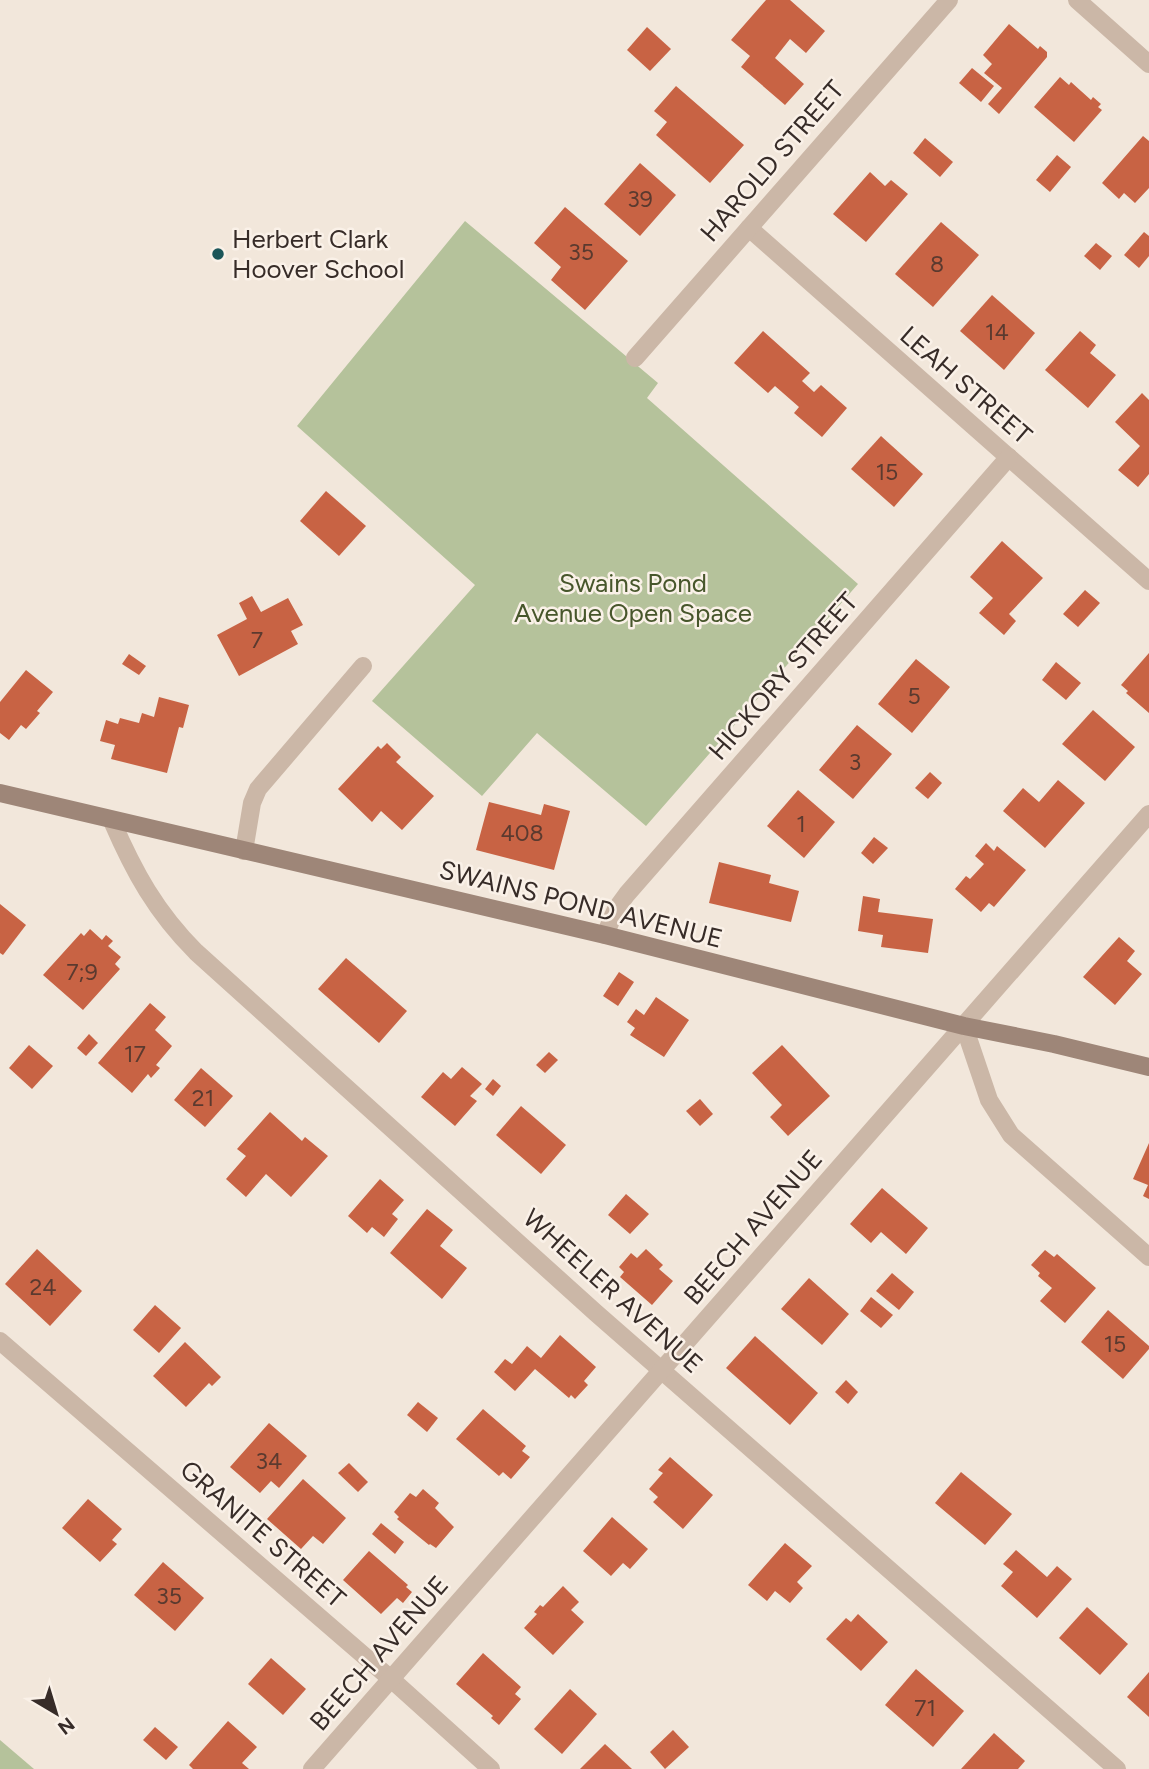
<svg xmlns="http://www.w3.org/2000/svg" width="1149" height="1769" font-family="Figtree,sans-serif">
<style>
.green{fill:#b5c29b}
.building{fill:#c86344}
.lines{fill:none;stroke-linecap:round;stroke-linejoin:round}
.street{stroke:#cbb7a7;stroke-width:18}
.secondary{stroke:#9e8678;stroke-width:18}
.poi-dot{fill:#1c5659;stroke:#faf1e8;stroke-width:2.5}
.labels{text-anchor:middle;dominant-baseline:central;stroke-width:5;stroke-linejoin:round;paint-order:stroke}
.number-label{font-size:23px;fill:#5b3a2f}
.street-label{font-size:26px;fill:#372c28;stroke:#faf1e8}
.poi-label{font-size:26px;fill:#372c28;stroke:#faf1e8;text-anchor:start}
.park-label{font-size:26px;fill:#47562b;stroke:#faf1e8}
</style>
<rect width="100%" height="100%" fill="#f2e7db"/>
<!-- green -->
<g class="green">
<polygon points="465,221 658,383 647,398 858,584 646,826 537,733 482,796 372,701 475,585 297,426"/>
<polygon points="0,1740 34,1769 0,1769"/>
</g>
<!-- building -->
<g class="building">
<polygon points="766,0 790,0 825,31 806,53 790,39 775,58 804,84 785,105 741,67 750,56 731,40"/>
<polygon points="1009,24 1038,49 1040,46 1047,52 1047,57 999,114 988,104 1002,88 984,73 992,64 983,55"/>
<polygon points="647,27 671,49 650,71 627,50"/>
<polygon points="972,68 994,86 981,102 959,83"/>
<polygon points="1060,77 1069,85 1071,82 1091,100 1093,97 1101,104 1098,107 1102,110 1074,142 1034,107"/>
<polygon points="676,86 744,145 710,183 656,135 667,122 654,111"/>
<polygon points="1143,136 1149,141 1149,188 1135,203 1124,193 1119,199 1102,183"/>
<polygon points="925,138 953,162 940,177 913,153"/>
<polygon points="1057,155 1071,167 1050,192 1036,180"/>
<polygon points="640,163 676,195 640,236 604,204"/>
<polygon points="870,172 885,186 891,180 908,194 866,242 833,214"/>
<polygon points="565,207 628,261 585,310 551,280 561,267 534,243"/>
<polygon points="941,222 979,255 933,307 895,274"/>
<polygon points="1144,232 1149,236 1149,256 1139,268 1124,255"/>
<polygon points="1096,243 1112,256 1100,270 1084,256"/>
<polygon points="992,295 1035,333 1004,370 960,331"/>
<polygon points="763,331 810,373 802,381 814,392 821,385 847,408 822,437 794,413 799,407 775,386 768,393 734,363"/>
<polygon points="1080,331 1096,345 1090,353 1116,375 1088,408 1045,370"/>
<polygon points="1142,393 1149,400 1149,474 1138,487 1118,470 1140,446 1115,422"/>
<polygon points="881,436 923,474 894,507 851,469"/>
<polygon points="326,491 366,526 339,556 300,521"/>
<polygon points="1002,541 1043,578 1009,614 1016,621 1004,635 979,613 993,598 970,577"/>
<polygon points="1085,590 1100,603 1078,627 1063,614"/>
<polygon points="252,596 261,612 288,598 303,625 291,631 298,644 239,676 217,635 247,619 239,603"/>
<polygon points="1149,653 1149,713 1126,693 1128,691 1121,685"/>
<polygon points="129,654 146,666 139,675 122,664"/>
<polygon points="916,659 950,687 912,733 878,704"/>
<polygon points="1056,662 1081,683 1066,700 1042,680"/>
<polygon points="26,670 53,692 37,711 40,713 26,729 21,725 9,740 0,733 0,702"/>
<polygon points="159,697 189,705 183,728 179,727 167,773 111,759 115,745 100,741 106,720 118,724 120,718 139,723 142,713 154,717"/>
<polygon points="1093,710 1135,747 1105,781 1062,744"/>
<polygon points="857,725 892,754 853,799 819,770"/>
<polygon points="387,743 401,757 396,762 434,796 402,830 381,811 372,822 338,789 378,746 381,749"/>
<polygon points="930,772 942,783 928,799 915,788"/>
<polygon points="1058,780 1085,803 1045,848 1003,811 1023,788 1039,802"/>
<polygon points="798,790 835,822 804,858 767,826"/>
<polygon points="489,802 541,815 544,804 570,811 554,870 476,850"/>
<polygon points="874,837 888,848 873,864 861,853"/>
<polygon points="986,843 994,851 997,846 1026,870 994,907 989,903 981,912 955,889 966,876 970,879 984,864 975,856"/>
<polygon points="719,862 771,875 769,883 799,891 791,922 709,903"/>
<polygon points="863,896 880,899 878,912 933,919 928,953 881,947 883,935 858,931"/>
<polygon points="0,904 26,925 3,955 0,953"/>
<polygon points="90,929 102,940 106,935 113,941 108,946 121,957 115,964 120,969 83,1010 43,975 81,933 84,936"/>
<polygon points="1119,937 1135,951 1127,961 1142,974 1115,1005 1083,977"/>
<polygon points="346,958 407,1011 379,1043 318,989"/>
<polygon points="619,972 634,982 618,1006 603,996"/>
<polygon points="656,997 689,1020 664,1057 630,1035 635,1028 627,1022 636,1009 644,1015"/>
<polygon points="150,1003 166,1017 155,1030 172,1046 156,1065 160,1068 151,1078 148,1074 132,1093 98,1063"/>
<polygon points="89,1034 98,1043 86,1056 77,1048"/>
<polygon points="29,1045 53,1066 32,1089 9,1068"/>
<polygon points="782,1045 830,1096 788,1136 770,1117 782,1105 752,1073"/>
<polygon points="549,1052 558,1060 545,1073 536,1065"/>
<polygon points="462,1067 482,1084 470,1096 477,1101 455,1126 421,1097 443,1072 451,1079"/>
<polygon points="201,1068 233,1096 205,1127 174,1100"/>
<polygon points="493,1079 501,1086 493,1096 485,1089"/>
<polygon points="700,1099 713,1114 700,1126 686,1111"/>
<polygon points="521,1106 566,1145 541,1174 496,1135"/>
<polygon points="270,1112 302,1141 305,1137 328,1156 291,1197 266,1174 246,1197 226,1179 246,1156 237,1149"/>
<polygon points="1149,1143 1149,1199 1143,1196 1148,1185 1133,1179"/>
<polygon points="380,1179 404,1200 392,1214 398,1219 384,1237 372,1227 367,1233 348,1216"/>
<polygon points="882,1188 928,1228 906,1254 881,1232 871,1243 850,1224"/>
<polygon points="626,1194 649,1214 630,1234 608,1215"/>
<polygon points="427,1209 453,1230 440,1246 467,1268 442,1299 390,1253"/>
<polygon points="37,1249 82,1291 50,1326 5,1284"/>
<polygon points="646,1249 663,1265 659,1269 673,1281 652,1305 620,1277 624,1272 619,1267 631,1253 637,1258"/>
<polygon points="1045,1250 1054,1257 1057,1254 1096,1288 1065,1323 1040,1301 1052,1288 1038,1276 1040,1273 1031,1265"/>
<polygon points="892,1273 914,1292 899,1310 876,1291"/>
<polygon points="809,1278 849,1314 822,1345 781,1309"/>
<polygon points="871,1297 893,1315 881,1328 860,1311"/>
<polygon points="155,1305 181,1328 159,1353 133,1330"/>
<polygon points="1108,1310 1149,1346 1149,1349 1123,1379 1081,1342"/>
<polygon points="560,1335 596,1367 584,1381 588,1385 575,1399 571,1395 569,1398 535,1369 515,1391 494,1372 505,1359 512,1364 527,1346 541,1358"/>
<polygon points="755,1336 818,1393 790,1425 726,1368"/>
<polygon points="185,1342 221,1377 212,1386 209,1383 186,1407 153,1376"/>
<polygon points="846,1380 858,1392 848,1404 835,1392"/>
<polygon points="418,1402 438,1418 427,1432 407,1415"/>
<polygon points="483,1409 526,1446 522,1451 530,1457 511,1479 503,1472 499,1476 456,1439"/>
<polygon points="269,1423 307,1456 279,1488 271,1481 260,1493 230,1467"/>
<polygon points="670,1457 713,1495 683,1529 653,1502 658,1497 649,1489 663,1473 658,1470"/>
<polygon points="349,1463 368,1482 358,1492 338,1473"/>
<polygon points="961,1472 1012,1514 985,1545 935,1503"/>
<polygon points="303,1479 346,1518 323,1544 313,1536 301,1549 267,1519"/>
<polygon points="423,1489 439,1503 435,1508 454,1527 436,1548 430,1544 429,1545 397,1519 399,1517 394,1512 410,1493 416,1497"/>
<polygon points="88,1499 122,1529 112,1540 117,1544 100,1562 62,1528"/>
<polygon points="612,1517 648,1549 630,1569 623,1563 611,1576 583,1551"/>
<polygon points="381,1523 404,1542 395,1554 372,1534"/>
<polygon points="785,1543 812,1566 797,1582 803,1588 790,1603 775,1591 767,1601 748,1585"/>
<polygon points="1016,1550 1047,1577 1057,1566 1072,1579 1037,1618 1001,1586 1013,1572 1003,1564"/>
<polygon points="369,1551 408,1585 406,1587 412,1592 403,1603 397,1598 381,1614 343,1580"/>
<polygon points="163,1562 204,1598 175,1631 134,1595"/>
<polygon points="563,1586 579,1602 571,1610 584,1622 553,1655 524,1628 537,1614 534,1612 540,1605 543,1607"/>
<polygon points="1087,1607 1128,1644 1100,1675 1059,1638"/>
<polygon points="858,1614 888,1642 861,1671 826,1639 846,1618 851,1622"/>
<polygon points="483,1653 521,1687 515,1694 521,1699 499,1725 491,1718 493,1716 456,1684"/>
<polygon points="271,1658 306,1689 283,1715 248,1684"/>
<polygon points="916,1669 964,1711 933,1747 885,1705"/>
<polygon points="1149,1672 1149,1717 1127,1697"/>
<polygon points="570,1689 597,1714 562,1754 534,1729"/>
<polygon points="228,1721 257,1747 242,1763 249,1769 193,1769 189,1765"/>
<polygon points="155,1727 178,1747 166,1760 143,1740"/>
<polygon points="673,1730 689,1747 665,1769 650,1752"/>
<polygon points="994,1733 1025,1761 1018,1769 961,1769"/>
<polygon points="605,1744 632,1769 580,1769"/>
</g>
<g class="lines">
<!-- street -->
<g class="street">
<polyline points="1077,0 1149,64"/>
<polyline points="749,228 1149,581"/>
<polyline points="635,358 949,0"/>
<path d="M 112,821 C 134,872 156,912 196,952 L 596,1313 L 1117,1769"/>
<polyline points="244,851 252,803 258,789 363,666"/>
<polyline points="605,935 616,909 627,894 1009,457"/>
<polyline points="964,1026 989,1100 1011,1135 1149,1257"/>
<polyline points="0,1341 391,1679 491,1769"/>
<polyline points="312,1769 1149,814"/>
</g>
<!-- secondary -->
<polyline class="secondary" points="0,793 605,935 964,1026 1054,1044 1149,1067"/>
</g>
<!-- markers -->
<circle class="poi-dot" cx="218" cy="254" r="7"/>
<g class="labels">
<!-- number labels -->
<g class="number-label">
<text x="640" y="199">39</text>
<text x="581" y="252">35</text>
<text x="937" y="264">8</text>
<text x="997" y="332">14</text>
<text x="887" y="472">15</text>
<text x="257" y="640">7</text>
<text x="914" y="696">5</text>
<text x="855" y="762">3</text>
<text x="801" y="824">1</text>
<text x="522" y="833">408</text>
<text x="82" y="972">7;9</text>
<text x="135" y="1054">17</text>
<text x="203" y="1098">21</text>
<text x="43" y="1287">24</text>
<text x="1115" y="1344">15</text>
<text x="269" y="1461">34</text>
<text x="169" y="1596">35</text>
<text x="925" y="1708">71</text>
</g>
<!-- street labels -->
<g class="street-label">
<text transform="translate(772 161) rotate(-49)">HAROLD STREET</text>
<text transform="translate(966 385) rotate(41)">LEAH STREET</text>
<text transform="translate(783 676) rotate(-49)">HICKORY STREET</text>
<text transform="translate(581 904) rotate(14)">SWAINS POND AVENUE</text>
<text transform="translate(753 1227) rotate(-49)">BEECH AVENUE</text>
<text transform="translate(613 1291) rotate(42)">WHEELER AVENUE</text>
<text transform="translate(263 1534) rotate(41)">GRANITE STREET</text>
<text transform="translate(379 1653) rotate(-49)">BEECH AVENUE</text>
</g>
<!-- poi labels -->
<g class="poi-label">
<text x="232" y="239">Herbert Clark<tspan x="232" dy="30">Hoover School</tspan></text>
</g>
<!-- park labels -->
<g class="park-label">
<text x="633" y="583">Swains Pond<tspan x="633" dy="30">Avenue Open Space</tspan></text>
</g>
</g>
<!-- north arrow -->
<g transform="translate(56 1713) rotate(142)" stroke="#faf1e8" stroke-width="5" paint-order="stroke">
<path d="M0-5L12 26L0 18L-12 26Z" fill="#372c28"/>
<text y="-10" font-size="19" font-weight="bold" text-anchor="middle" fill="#372c28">N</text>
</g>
</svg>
